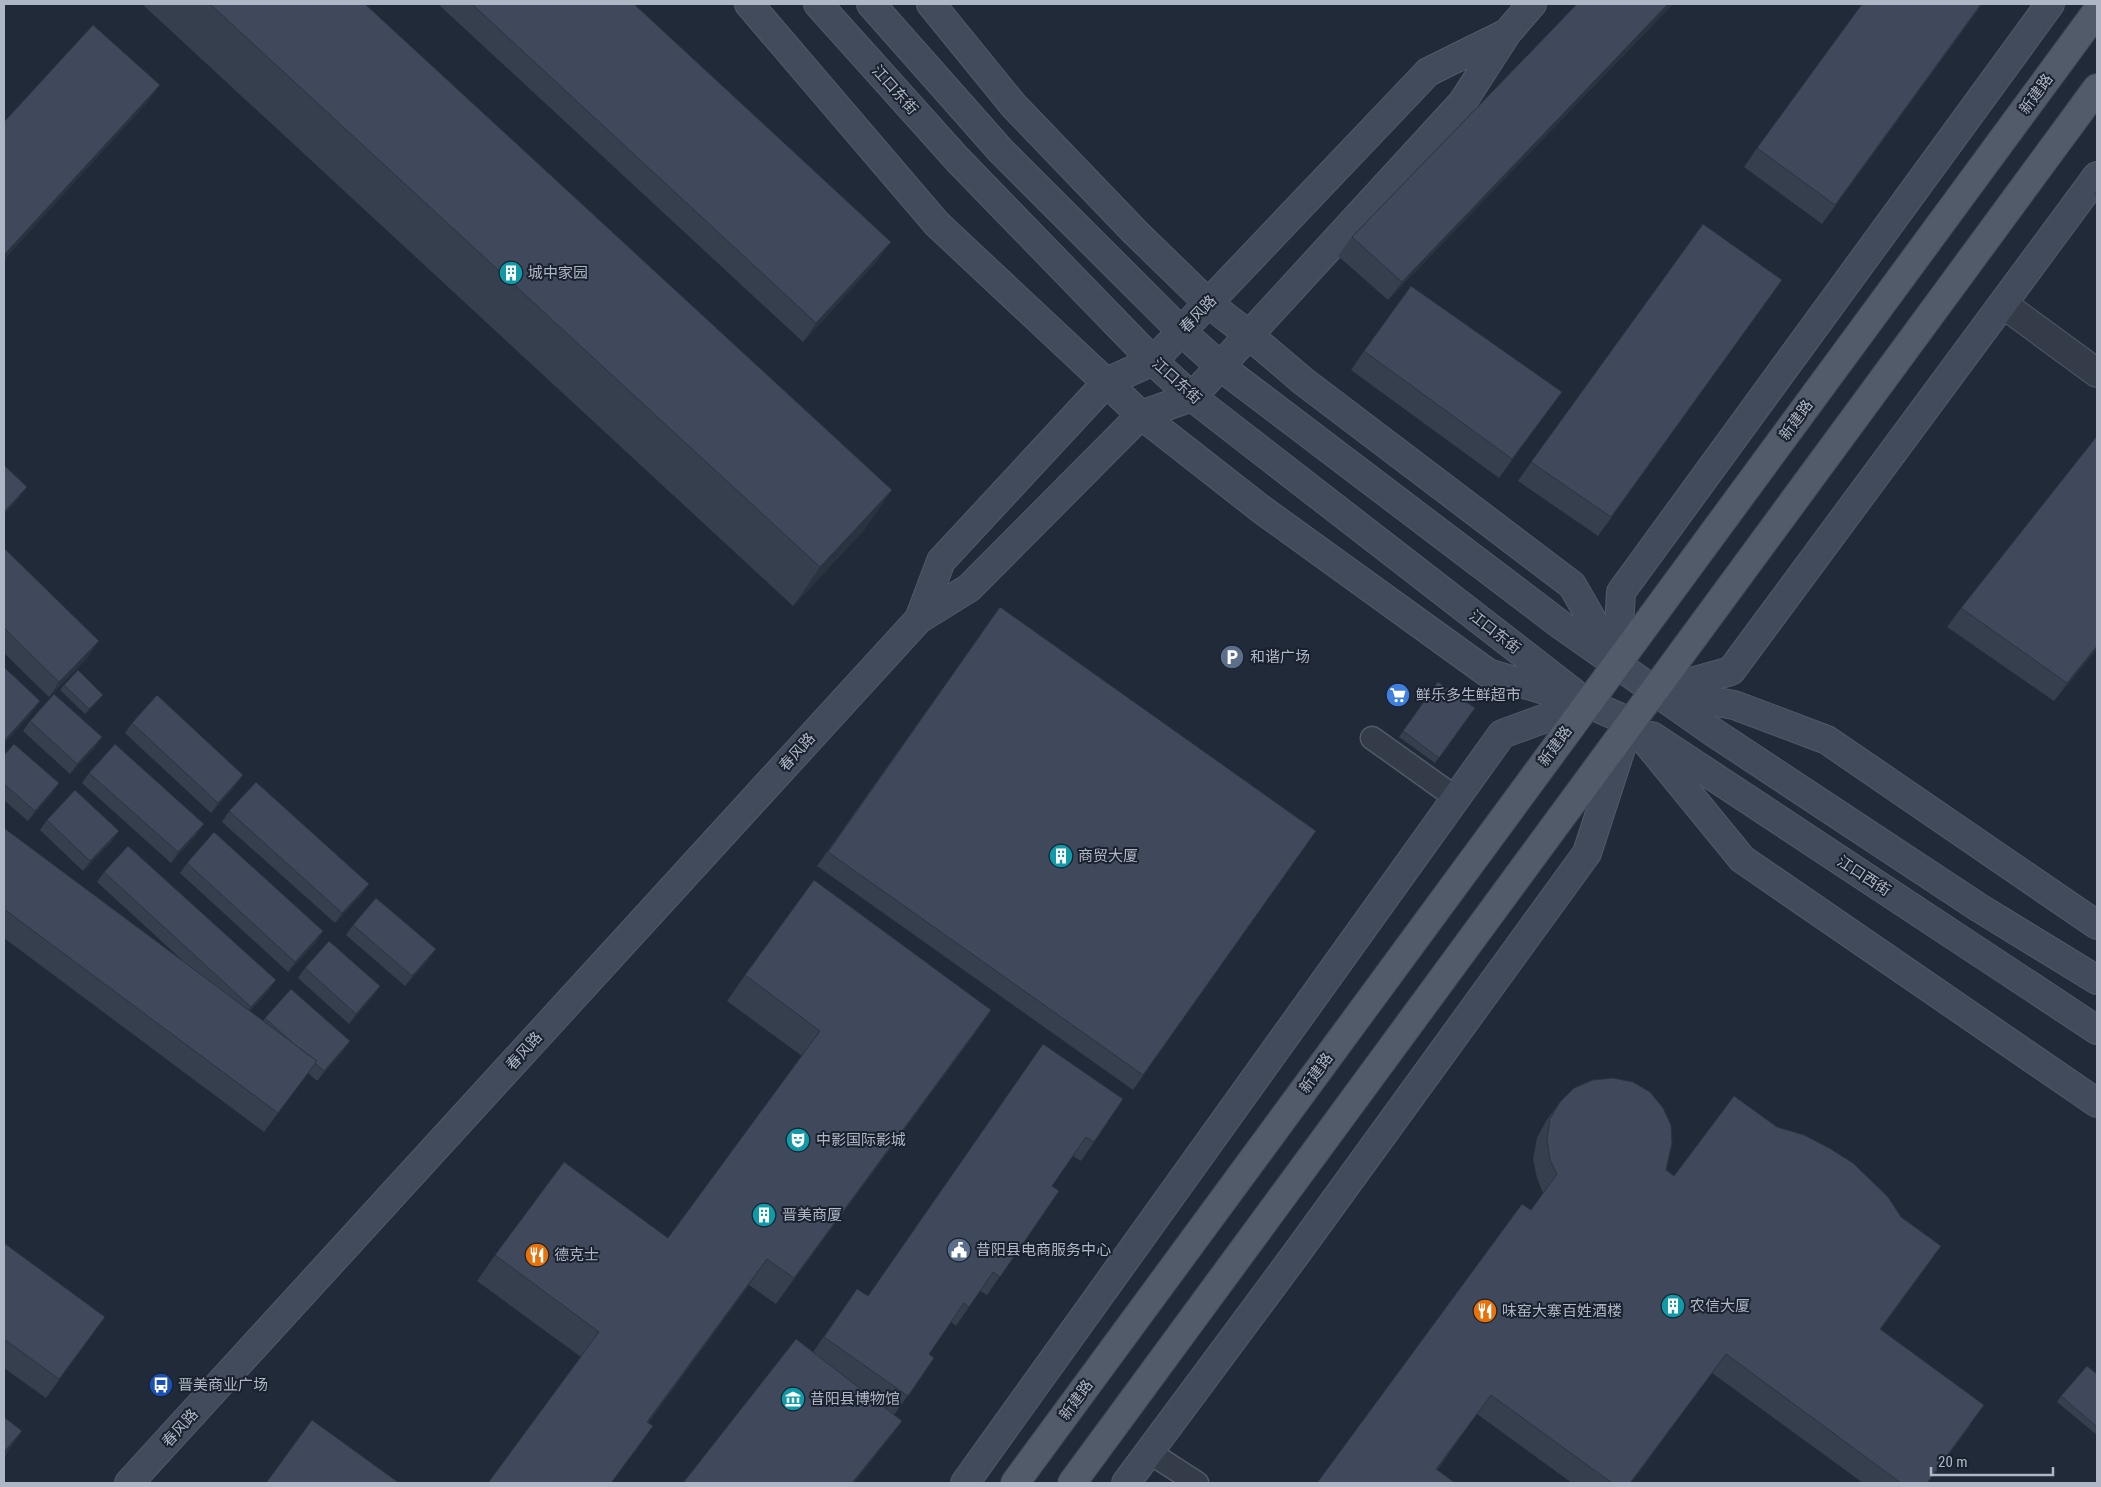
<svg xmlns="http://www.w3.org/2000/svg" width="2101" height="1487" font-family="'Roboto Condensed','Noto Sans SC',sans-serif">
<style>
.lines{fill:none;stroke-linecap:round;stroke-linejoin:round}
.lane-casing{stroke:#525967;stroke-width:25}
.street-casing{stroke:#525967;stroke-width:30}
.secondary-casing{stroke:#525967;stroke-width:30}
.primary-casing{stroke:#3e4553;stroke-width:30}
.lane{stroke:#343c49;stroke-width:22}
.street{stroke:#343c49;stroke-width:28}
.secondary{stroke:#424b5c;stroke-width:28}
.primary{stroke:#525b6a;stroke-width:28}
.wall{fill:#363f4e}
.shaded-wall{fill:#2c3340}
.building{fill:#3f495b;stroke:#2c3340}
.labels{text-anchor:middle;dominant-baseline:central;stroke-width:4;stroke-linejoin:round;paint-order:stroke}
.street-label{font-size:15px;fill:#afb6c6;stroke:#1a212e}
.poi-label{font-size:15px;fill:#afb6c6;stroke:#1a212e;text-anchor:start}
</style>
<rect width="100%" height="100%" fill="#212a39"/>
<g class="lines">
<!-- lane casing -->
<g class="lane-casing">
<g id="lane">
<polyline points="1372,738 1456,798"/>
<polyline points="1149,1452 1197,1483"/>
</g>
</g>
<!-- street casing -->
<g class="street-casing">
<polyline id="street" points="2003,304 2097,373"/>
</g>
<!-- secondary casing -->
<g class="secondary-casing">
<g id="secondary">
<polyline points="749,4 937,224 1141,415 1261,509 1488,673 1587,703 1630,722 1742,859 2097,1103"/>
<polyline points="818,4 958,160 1153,361 1192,397 1574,693"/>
<polyline points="871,4 1001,151 1181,331 1221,367 1561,625 1713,732 1978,907 2097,980"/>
<polyline points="931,4 1014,106 1135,232 1208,303 1249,335 1303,381 1572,585 1613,656"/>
<polyline points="919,619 941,561 1107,382 1153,361 1428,72 1507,33"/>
<polyline points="1617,664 1621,592 2050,4"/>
<polyline points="1655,692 1731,671 2097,176"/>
<polyline points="1664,693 1734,705 1827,740 2097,925"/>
<polyline points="1652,736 2097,1030"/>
<polyline points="129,1483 919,619 969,588 1141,415 1192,397 1462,103 1507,33 1532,4"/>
<polyline points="965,1483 1502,734 1587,703"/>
<polyline points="1126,1483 1296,1254 1587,853 1626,733"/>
</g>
</g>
<!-- primary casing -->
<g class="primary-casing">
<g id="primary">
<polyline points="1015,1483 2097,11"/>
<polyline points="1072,1483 2097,88"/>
</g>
</g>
<!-- lane -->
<use href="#lane" class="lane"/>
<!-- street -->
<use href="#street" class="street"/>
<!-- secondary -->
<use href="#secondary" class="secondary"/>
<!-- primary -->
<use href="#primary" class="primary"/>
</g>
<!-- wall -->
<g class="wall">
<polygon points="142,4 365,4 865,529 793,606"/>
<polygon points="438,4 634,4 877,261 803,342"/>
<polygon points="1577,4 1673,4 1388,300 1338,256 1352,237"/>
<polygon points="1982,4 1822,224 1744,167 1757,148"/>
<polygon points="2097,189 2097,196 2094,194"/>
<polygon points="1782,280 1598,536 1518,481 1531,462"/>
<polygon points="1364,351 1562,392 1499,478 1351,370"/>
<polygon points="2097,436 2097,649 2054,701 1947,627 1961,608"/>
<polygon points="4,548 89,656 49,697 4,653"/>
<polygon points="1000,607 1316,831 1133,1090 817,866"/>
<polygon points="1438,682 1475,708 1435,763 1399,737"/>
<polygon points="64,685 99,700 85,714 60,690"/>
<polygon points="30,721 102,737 95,747 70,774 23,731"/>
<polygon points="132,723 243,775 236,785 211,813 125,733"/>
<polygon points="4,755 59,783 52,793 28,821 4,800"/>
<polygon points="89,773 197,834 171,863 82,783"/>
<polygon points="229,811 369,884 362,894 335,923 222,822"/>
<polygon points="47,820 112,841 83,871 40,830"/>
<polygon points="4,828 183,961 97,882 104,872 276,980 269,990 250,1011 263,1021 265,1018 350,1041 343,1051 317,1081 308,1073 264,1132 4,938"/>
<polygon points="187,863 316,942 288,972 180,873"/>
<polygon points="353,925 429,959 405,986 346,935"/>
<polygon points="305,968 380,986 373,996 349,1024 298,978"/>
<polygon points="745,975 991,1010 973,1036 776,1304 749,1285 648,1423 653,1426 635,1452 581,1357 477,1281 495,1255 668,1238 802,1056 727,1001"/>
<polygon points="1123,1099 1081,1161 1073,1156 1052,1186 1059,1191 987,1295 980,1291 956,1326 951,1322 929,1354 934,1358 894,1415 902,1421 888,1440 813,1352 857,1289 868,1296"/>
<polygon points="1560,1102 1674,1176 1901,1217 1941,1246 1881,1329 1971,1424 1928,1483 1863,1483 1712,1373 1631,1483 1572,1483 1477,1414 1437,1470 1317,1483 1531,1210 1543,1193 1537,1178 1533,1159 1537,1138 1546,1121"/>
<polygon points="4,1243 105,1317 46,1398 4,1368"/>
<polygon points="2097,1374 2097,1435 2057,1402 2061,1396"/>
</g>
<!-- shaded-wall -->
<g class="shaded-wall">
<polygon points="1668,4 1673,4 1388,300 1402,282"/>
<polygon points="160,85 146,104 4,260 4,255"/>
<polygon points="891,242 877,261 803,342 816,323"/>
<polygon points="1562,392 1548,411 1499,478 1512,459"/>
<polygon points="27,487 20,497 4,515 4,512"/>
<polygon points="892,490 865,529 793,606 820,567"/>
<polygon points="99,641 89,656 49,697 59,682"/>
<polygon points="2097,646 2097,649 2054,701 2067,683"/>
<polygon points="103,695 99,700 85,714 89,709"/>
<polygon points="40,701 30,715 4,744 4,741"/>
<polygon points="102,737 95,747 70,774 77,764"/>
<polygon points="243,775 236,785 211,813 218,803"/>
<polygon points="59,783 52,793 28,821 35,811"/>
<polygon points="204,824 197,834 171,863 178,852"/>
<polygon points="119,831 112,841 83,871 90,861"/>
<polygon points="369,884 362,894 335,923 342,913"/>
<polygon points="323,931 316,942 288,972 295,962"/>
<polygon points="436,949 429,959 405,986 412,976"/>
<polygon points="276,980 269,990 244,1017 251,1007"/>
<polygon points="380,986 373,996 349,1024 356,1014"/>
<polygon points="991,1010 973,1036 776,1304 794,1278"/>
<polygon points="350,1041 343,1051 317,1081 324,1071"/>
<polygon points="1941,1246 1928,1265 1867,1348 1880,1329"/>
<polygon points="767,1259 749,1285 629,1448 647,1422"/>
<polygon points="1726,1354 1631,1483 1630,1483"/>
<polygon points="1984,1405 1928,1483 1927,1483"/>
<polygon points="902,1421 888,1440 854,1483 852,1483"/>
<polygon points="653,1426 612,1483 611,1483"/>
<polygon points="22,1431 4,1458 4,1452"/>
</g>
<!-- building -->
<g class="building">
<polygon points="210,4 365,4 892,490 820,567"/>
<polygon points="472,4 634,4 891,242 816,323"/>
<polygon points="1577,4 1668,4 1402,282 1352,237"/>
<polygon points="1862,4 1981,4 1835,205 1757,148"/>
<polygon points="93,25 160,85 4,255 4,122"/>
<polygon points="1703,224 1782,280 1611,517 1531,462"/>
<polygon points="1411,286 1562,392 1512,459 1364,351"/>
<polygon points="2097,436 2097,646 2067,683 1961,608"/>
<polygon points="4,465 27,487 4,512"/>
<polygon points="4,548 99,641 59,682 4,628"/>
<polygon points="1000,607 1316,831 1143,1075 828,852"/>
<polygon points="4,667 40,701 4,741"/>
<polygon points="78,670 103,695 89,709 64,685"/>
<polygon points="1438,682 1475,708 1439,758 1403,731"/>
<polygon points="54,694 102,737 77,764 30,721"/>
<polygon points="157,695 243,775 218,803 132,723"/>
<polygon points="14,744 59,783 35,811 4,784 4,755"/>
<polygon points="115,744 204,824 178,852 89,773"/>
<polygon points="256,782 369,884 342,913 229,811"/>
<polygon points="75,790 119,831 90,861 47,820"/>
<polygon points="4,828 317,1061 278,1113 4,909"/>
<polygon points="214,832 323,931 295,962 187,863"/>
<polygon points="128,846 276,980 251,1007 104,872"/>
<polygon points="814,880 991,1010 794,1278 767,1259 647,1422 653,1426 611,1483 488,1483 599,1332 495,1255 564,1162 668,1238 820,1031 745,975"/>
<polygon points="376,898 436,949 412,976 353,925"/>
<polygon points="329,941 380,986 356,1014 305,968"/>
<polygon points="291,989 350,1041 324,1071 315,1063 317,1061 294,1044 265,1018"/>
<polygon points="1043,1044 1123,1099 1094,1142 1086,1137 1052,1186 1059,1191 1000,1277 993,1272 969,1307 964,1303 929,1354 934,1358 908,1396 824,1337 857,1289 868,1296"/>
<polygon points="1613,1078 1633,1082 1650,1092 1663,1108 1671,1125 1672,1143 1666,1170 1674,1176 1734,1096 1777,1127 1804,1135 1829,1148 1853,1163 1888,1197 1901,1217 1941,1246 1880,1329 1984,1405 1927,1483 1901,1483 1726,1354 1630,1483 1612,1483 1491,1395 1436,1469 1455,1483 1317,1483 1522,1204 1531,1210 1557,1174 1550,1160 1547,1140 1550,1119 1560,1102 1574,1088 1593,1080"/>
<polygon points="4,1243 105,1317 59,1379 4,1339"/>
<polygon points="796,1339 902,1421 852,1483 683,1483"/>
<polygon points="2087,1366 2097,1374 2097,1427 2061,1396"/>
<polygon points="4,1417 22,1431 4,1452"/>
<polygon points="312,1420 399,1483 266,1483"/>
</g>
<!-- icons -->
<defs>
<g id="building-disc" transform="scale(1.25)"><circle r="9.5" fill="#0f9aa8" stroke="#1a212e"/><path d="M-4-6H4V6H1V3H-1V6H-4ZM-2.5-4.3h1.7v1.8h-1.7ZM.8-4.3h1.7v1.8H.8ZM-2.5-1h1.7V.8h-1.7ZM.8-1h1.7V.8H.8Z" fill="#fff"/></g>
<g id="parking-disc" transform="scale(1.25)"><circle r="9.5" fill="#5c6f8a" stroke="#1a212e"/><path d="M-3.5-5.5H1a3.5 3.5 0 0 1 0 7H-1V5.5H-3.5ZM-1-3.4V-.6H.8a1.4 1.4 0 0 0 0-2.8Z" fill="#fff"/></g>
<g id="supermarket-disc" transform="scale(1.25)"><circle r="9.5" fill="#3f7fe0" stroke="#1a212e"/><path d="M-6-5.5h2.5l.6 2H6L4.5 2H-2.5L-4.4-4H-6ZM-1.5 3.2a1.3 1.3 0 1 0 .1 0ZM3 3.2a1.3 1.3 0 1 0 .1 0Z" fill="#fff"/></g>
<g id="theatre-disc" transform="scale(1.25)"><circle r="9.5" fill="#0f9aa8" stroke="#1a212e"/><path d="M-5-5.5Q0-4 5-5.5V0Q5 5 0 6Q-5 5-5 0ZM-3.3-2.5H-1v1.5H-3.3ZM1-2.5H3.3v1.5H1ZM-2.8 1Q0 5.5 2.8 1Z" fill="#fff"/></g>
<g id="civic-disc" transform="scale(1.25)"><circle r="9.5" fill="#5c6f8a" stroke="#1a212e"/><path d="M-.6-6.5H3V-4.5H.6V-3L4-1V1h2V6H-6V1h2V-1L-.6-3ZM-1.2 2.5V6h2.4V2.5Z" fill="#fff"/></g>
<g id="restaurant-disc" transform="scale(1.25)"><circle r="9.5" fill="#e8710a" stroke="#1a212e"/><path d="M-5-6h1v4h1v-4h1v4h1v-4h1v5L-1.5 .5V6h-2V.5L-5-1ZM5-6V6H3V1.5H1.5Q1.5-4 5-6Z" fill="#fff"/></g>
<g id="bus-disc" transform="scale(1.25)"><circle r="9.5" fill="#1a4fb4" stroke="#1a212e"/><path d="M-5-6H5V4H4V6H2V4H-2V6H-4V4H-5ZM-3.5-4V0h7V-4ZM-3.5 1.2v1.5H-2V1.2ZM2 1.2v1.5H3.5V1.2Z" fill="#fff"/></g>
<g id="museum-disc" transform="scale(1.25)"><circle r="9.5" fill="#0f9aa8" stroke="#1a212e"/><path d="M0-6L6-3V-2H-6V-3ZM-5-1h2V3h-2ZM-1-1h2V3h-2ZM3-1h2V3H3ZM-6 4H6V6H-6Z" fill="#fff"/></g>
</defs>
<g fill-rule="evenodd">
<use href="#building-disc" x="511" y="273"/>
<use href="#parking-disc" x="1232" y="657"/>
<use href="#supermarket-disc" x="1398" y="695"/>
<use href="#building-disc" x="1061" y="856"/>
<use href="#theatre-disc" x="798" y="1140"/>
<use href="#building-disc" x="764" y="1215"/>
<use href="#civic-disc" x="959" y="1250"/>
<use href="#restaurant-disc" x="537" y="1255"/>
<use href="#building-disc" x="1673" y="1306"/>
<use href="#restaurant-disc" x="1485" y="1311"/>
<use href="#bus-disc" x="161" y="1385"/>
<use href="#museum-disc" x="793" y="1399"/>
</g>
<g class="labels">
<!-- street labels -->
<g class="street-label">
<text transform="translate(895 90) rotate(48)">江口东街</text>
<text transform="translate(2036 94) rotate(-54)">新建路</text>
<text transform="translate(1198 314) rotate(-46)">春风路</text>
<text transform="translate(1177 381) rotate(42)">江口东街</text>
<text transform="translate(1796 420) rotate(-54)">新建路</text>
<text transform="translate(1495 632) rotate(38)">江口东街</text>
<text transform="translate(1555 746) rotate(-54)">新建路</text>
<text transform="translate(797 752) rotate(-48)">春风路</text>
<text transform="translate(1864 876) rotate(33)">江口西街</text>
<text transform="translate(524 1051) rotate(-48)">春风路</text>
<text transform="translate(1316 1073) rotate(-54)">新建路</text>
<text transform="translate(1076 1400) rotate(-54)">新建路</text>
<text transform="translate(180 1428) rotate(-48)">春风路</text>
</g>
<!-- poi labels -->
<g class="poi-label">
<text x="528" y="273">城中家园</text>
<text x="1250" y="657">和谐广场</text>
<text x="1416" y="695">鲜乐多生鲜超市</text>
<text x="1078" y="856">商贸大厦</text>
<text x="816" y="1140">中影国际影城</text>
<text x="782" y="1215">晋美商厦</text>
<text x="976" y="1250">昔阳县电商服务中心</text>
<text x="554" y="1255">德克士</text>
<text x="1690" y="1306">农信大厦</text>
<text x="1502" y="1311">味窑大寨百姓酒楼</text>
<text x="178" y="1385">晋美商业广场</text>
<text x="810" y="1399">昔阳县博物馆</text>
</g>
</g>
<!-- border -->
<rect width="2101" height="1487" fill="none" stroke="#afb6c6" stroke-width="10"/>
<!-- scale -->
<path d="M1931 1467v8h122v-8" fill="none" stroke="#afb6c6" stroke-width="2.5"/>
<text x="1938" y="1467" font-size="15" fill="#afb6c6" stroke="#1a212e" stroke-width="4" paint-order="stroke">20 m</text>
</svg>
